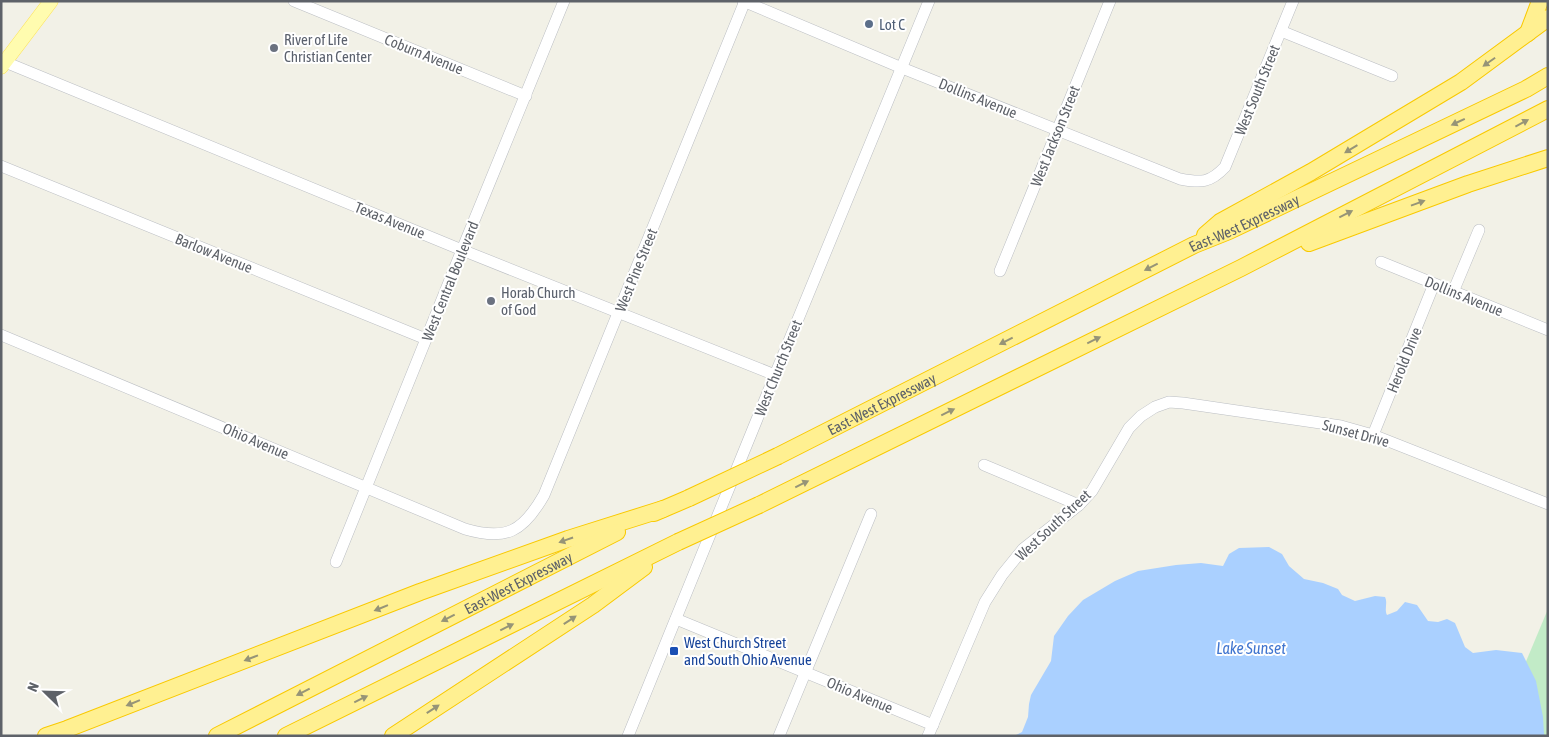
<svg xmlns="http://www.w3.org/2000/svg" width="1549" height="737" font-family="'Asap Condensed',sans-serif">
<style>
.green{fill:#c2ebc7}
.water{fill:#aad0ff}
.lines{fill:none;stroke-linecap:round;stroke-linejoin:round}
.minor-casing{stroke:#bbbec3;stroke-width:12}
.major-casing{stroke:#fde254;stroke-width:15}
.highway-casing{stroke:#f9c900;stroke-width:18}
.minor{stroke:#fff;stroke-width:11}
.major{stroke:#fffcaf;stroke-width:14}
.highway{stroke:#fff091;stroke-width:16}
.highway-bridge-casing{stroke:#f9c900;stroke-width:18;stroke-linecap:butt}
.highway-bridge{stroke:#fff091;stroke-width:16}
.oneway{fill:#969477}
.service-dot{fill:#5c6f8a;stroke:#fff;stroke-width:2}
.worship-dot{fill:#6b7280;stroke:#fff;stroke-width:2}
.transit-dot{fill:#1a4fb4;stroke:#fff;stroke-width:2}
.labels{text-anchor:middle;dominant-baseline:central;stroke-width:4;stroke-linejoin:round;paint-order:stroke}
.service-label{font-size:15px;fill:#4e5e75;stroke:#fff;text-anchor:start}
.worship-label{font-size:15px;fill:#5b616d;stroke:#fff;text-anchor:start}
.street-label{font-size:15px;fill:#5e6269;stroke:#fff}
.transit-label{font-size:15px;fill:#164399;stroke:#fff;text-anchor:start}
.water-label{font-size:16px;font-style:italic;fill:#4075cf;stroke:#fff}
</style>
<rect width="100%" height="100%" fill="#f2f1e7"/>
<!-- green -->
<polygon class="green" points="1548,609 1548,736 1516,736 1504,714"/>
<!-- water -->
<path class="water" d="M 1269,547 L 1282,554 L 1289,566 L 1304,579 L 1323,583 L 1338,589 L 1342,595 L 1355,601 L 1375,596 L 1385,597 C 1388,603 1384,609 1387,615 L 1397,611 L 1405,602 L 1417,605 L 1428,621 L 1438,622 L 1447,619 L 1455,623 L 1465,647 L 1473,653 L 1496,650 L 1522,653 L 1536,681 L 1543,717 L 1544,734 L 1546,736 L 1014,736 L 1022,732 L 1028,717 L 1029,704 L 1031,695 L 1051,661 L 1054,636 L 1068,616 L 1083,600 L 1115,581 L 1138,571 L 1176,565 L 1201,563 L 1223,566 L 1229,554 L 1239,548 Z"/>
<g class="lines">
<!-- minor casing -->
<g class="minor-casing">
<g id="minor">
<polyline points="294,1 526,96"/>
<path d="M 743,1 L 902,68 L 1180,179 C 1201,183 1210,183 1225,167 L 1293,1"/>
<polyline points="1281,31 1392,76"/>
<polyline points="5,62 462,250 775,375"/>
<polyline points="1,166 426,339"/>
<polyline points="1381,262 1548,330"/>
<polyline points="1000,271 1110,1"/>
<polyline points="1453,292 1479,230"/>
<path d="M 1,335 L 465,529 C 506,541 523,532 544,495 L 745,1"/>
<polyline points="1373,435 1434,284"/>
<polyline points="984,465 1079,505"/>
<polyline points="336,562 462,250 564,1"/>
<polyline points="676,619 933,725"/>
<polyline points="628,736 775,375 929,1"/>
<polyline points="779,736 871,514"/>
<polyline points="928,736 985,602 1002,575 1023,549 1079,505 1092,491 1129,428 1141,416 1155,407 1169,402 1183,403 1341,426 1373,435 1548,504"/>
</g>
</g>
<!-- major casing -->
<g class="major-casing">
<polyline id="major" points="1,67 51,1"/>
</g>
<!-- highway casing -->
<g class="highway-casing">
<g id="highway">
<polyline points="1528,33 1540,1"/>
<polyline points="1205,235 1220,222 1311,172 1461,82 1548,18"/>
<polyline points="1309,243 1468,184 1548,158"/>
<path id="s1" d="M 778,456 L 1194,245 L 1229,231 L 1526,89 L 1548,76"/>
<polyline points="759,505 1241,268 1548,109"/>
<polyline points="654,513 689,498"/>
<polyline points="46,736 67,729 420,592 568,539 663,509"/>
<path id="s2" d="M 217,736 L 617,532"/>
<polyline points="286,736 678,542"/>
<polyline points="393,736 593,605 644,567"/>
</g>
</g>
<!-- minor -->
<use href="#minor" class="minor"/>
<!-- major -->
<use href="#major" class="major"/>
<!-- highway -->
<use href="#highway" class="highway"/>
<!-- highway-bridge casing -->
<g class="highway-bridge-casing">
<g id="highway-bridge">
<polyline points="689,498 778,456"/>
<polyline points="678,542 759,505"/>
</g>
</g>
<!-- highway-bridge -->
<use href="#highway-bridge" class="highway-bridge"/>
</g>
<!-- one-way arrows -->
<defs><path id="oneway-solid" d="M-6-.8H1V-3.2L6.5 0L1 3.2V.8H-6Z" transform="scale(1.25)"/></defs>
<g class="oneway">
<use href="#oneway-solid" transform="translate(1489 62) rotate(145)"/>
<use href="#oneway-solid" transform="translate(1458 122) rotate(155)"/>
<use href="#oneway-solid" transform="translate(1522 123) rotate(-28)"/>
<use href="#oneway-solid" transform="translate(1351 149) rotate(149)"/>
<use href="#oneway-solid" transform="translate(1418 203) rotate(-20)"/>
<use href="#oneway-solid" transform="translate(1346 214) rotate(-27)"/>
<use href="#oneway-solid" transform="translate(1151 267) rotate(153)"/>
<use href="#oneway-solid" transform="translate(1094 340) rotate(-26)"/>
<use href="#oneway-solid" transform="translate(1006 341) rotate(153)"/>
<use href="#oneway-solid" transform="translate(948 412) rotate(-26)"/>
<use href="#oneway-solid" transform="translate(802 484) rotate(-26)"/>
<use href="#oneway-solid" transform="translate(566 540) rotate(161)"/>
<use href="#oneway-solid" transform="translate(381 608) rotate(158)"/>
<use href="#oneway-solid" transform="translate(448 618) rotate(153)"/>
<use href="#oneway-solid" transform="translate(570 620) rotate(-33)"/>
<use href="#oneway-solid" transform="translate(507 627) rotate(-26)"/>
<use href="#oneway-solid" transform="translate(251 658) rotate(159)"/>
<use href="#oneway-solid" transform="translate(303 692) rotate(153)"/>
<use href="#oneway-solid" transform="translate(361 699) rotate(-26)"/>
<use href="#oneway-solid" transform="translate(133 703) rotate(158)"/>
<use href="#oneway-solid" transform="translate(433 709) rotate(-33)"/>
</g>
<!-- markers -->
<circle class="service-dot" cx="869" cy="24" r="5"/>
<g class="worship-dot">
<circle cx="274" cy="48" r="5"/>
<circle cx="491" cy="301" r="5"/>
</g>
<rect class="transit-dot" x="669" y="646" width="10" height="10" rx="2.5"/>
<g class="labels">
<!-- service labels -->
<g class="service-label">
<text x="879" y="24">Lot C</text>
</g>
<!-- worship labels -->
<g class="worship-label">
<text x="284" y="39">River of Life<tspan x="284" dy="17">Christian Center</tspan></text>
<text x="501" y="292">Horab Church<tspan x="501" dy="17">of God</tspan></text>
</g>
<!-- street labels -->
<g class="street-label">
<text transform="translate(424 54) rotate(22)">Coburn Avenue</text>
<text transform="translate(1257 90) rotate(-68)">West South Street</text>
<text transform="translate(978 98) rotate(22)">Dollins Avenue</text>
<text transform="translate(1055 136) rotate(-68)">West Jackson Street</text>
<text transform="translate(390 220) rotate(22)">Texas Avenue</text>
<text stroke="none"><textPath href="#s1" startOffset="521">East-West Expressway</textPath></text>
<text transform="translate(214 253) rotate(22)">Barlow Avenue</text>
<text transform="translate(636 270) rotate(-68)">West Pine Street</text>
<text transform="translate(450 281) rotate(-68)">West Central Boulevard</text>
<text transform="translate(1464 296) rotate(22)">Dollins Avenue</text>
<text transform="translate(1404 360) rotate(-68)">Herold Drive</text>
<text transform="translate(778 368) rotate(-68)">West Church Street</text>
<text stroke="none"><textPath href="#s1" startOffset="116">East-West Expressway</textPath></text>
<text transform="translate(1356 433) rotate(15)">Sunset Drive</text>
<text transform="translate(256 441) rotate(23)">Ohio Avenue</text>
<text transform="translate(1053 525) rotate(-43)">West South Street</text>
<text stroke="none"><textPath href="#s2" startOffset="338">East-West Expressway</textPath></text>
<text transform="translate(860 695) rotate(23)">Ohio Avenue</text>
</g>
<!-- transit labels -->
<g class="transit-label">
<text x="684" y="642">West Church Street<tspan x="684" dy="17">and South Ohio Avenue</tspan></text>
</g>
<!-- water labels -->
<g class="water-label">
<text x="1251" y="648">Lake Sunset</text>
</g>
</g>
<!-- border -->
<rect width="1549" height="737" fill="none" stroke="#5e6269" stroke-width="5"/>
<!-- north arrow -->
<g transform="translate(45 692) rotate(293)" stroke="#ffffff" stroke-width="4" paint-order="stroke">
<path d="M0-4L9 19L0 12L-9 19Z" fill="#5e6269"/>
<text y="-8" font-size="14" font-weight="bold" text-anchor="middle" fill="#5e6269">N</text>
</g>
</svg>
